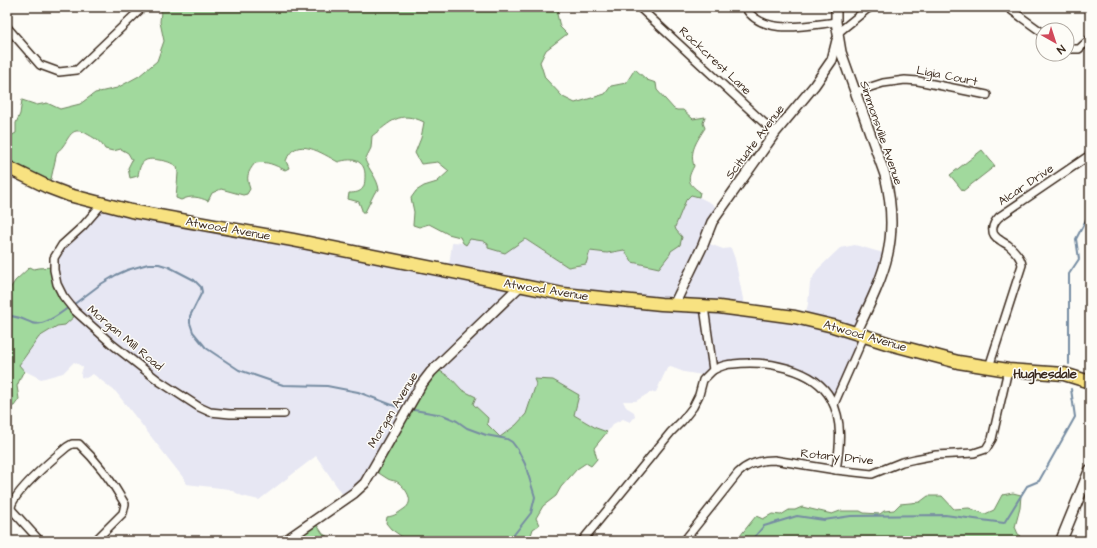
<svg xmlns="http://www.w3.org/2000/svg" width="1097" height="548" font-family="'Architects Daughter',sans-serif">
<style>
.built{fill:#e7e7f3}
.green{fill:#a1d99d;stroke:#6e825e}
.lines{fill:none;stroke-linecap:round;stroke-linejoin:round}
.stream{stroke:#768ca2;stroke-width:2}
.minor-casing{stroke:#3b2a1e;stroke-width:10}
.tertiary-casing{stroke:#3b2a1e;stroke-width:12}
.secondary-casing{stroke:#3b2a1e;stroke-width:13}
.primary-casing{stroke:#3b2a1e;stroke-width:15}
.minor{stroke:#fdfcf7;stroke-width:7}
.tertiary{stroke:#fdfcf7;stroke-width:9}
.secondary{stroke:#fdfcf7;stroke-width:10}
.primary{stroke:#f8e281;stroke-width:12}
.labels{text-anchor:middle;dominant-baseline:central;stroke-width:3;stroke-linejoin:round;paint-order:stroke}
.street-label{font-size:12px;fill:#3b2a1e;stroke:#fdfcf7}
.neighbourhood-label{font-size:13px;font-weight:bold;fill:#3b2a1e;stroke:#fdfcf7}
</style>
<rect width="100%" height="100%" fill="#fdfcf7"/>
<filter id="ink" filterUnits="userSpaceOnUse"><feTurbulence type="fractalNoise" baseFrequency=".025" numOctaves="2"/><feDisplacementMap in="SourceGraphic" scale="8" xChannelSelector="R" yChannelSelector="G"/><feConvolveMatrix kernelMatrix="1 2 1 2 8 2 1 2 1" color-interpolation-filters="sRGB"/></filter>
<g filter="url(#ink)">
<!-- built -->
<polygon class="built" points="691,195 699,197 711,203 719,210 707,243 723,249 731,248 735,259 745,309 804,319 808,304 810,283 817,270 840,248 855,245 887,254 857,333 863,337 835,401 817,383 790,369 731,364 706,371 702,375 684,372 668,366 656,392 649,393 636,401 623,401 626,407 634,412 635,417 630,422 623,419 613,424 607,432 596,428 574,415 534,379 536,384 526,414 516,425 500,438 487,424 488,418 472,404 476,397 462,390 451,378 375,468 345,498 316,456 259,500 242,496 229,489 186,484 185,480 116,392 93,374 86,378 81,377 81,374 83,367 74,362 63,373 41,379 23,370 19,365 39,337 57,326 65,325 56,283 56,256 99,209 448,272 452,244 453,242 463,243 466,244 470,239 484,241 488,244 524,239 568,267 576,267 590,251 607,253 624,250 632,262 653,267 671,251 678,247 682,237 676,230 675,227 686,200"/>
<!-- green -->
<g class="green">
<path d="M 166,7 L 561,7 L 557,14 L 560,27 L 567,34 L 546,50 L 540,62 L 545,78 L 563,97 L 575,103 L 605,94 L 611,86 L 626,83 L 635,69 L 647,80 L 656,83 L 657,90 L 674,109 L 677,110 L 683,110 L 693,119 L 705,117 L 703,123 L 705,128 C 697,141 689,151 694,166 C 687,179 687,183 700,192 L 699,197 L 691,195 L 686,200 L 675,227 L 676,230 L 682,237 L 680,245 L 671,251 L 670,254 L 659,268 L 632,262 L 624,250 L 607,253 L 590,251 L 586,264 L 568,267 L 525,239 L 505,253 L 488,248 L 488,244 L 483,241 L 470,239 L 466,245 L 463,243 L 460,237 L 448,234 L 429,224 L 419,227 L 413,225 L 414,212 L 411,198 L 416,191 L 424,186 L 437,182 L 449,171 L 438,162 L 421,164 L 415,153 L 421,138 L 424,122 C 399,110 391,122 372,136 L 371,148 L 365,160 C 369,170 378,179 379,190 L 375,192 L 365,212 L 362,212 L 362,210 L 359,202 L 348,199 L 349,193 C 363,193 365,188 365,175 C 365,171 364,166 360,163 C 355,158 344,160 338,162 C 323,154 295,134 286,161 L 289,168 L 285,170 C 274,165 268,161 255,163 C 247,173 246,177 250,189 L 247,194 L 243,195 L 221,189 L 212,193 L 208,201 C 199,197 191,195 181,200 L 176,198 L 178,173 L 177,167 C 171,162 166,161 159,160 C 144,157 140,162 138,176 L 130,178 L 128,168 L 132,160 L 128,153 L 121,149 L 113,151 L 105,149 C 101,142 96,139 89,135 C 68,122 70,143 57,152 L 51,179 L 42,184 L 7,167 L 7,138 L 16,133 L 16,123 L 20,114 L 22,100 L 37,105 L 47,103 L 60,109 L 80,104 L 95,93 L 117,88 L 139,76 L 157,61 L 164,41 L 160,22 L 161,11 Z"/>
<polygon points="982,150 995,166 963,191 950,175"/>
<polygon points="30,267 34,269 39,268 52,267 56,283 77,314 65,325 57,326 39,337 19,365 25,372 22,374 17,386 19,399 14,406 9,406 7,408 7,293 15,281"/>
<path d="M 437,369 L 451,378 L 462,390 L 476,397 L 473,404 L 488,418 L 487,424 L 500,437 L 516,425 L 526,414 L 536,384 L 534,379 L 553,380 L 579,395 L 574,415 L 596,428 L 607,432 L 594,448 L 597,459 L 591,466 L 586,463 L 577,469 L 561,487 L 556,496 L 543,506 L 536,518 L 539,525 L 533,529 L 529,541 L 402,541 L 401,536 L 391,529 L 386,523 L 387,517 C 395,516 398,513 404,509 C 415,502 407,490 399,483 C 396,480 391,481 388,479 C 383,476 379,473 374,470 L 421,385 Z"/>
<polygon points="1013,493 1021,495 1020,508 1015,527 1018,534 1021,536 1022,541 736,541 756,516 763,519 772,514 781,515 789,510 795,510 802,507 832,514 840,511 860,511 864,513 880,514 884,511 894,510 900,504 920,502 928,496 942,496 954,509 969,508 985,514 994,510 1002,495"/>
<polygon points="315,522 323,534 330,538 330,541 286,541"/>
</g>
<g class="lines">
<!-- stream -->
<g class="stream">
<polyline points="73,305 101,284 116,275 127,270 148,264 159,264 169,267 194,280 201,287 202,292 190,316 190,323 193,332 206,348 239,370 283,385 327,386 358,392 400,408"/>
<path d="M 7,316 C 18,316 22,319 32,323 C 42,327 60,314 69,307"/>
<polyline points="1069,364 1069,274 1079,259 1076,239 1087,218 1090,217"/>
<polyline points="414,410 443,415 457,421 467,428 486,435 507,439 512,442 518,450 525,464 535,497 531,513 509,541"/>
<polyline points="751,541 764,526 797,516 824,520 851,516 945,515 1004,523 1027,486 1039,481 1075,417 1071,389"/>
</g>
<!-- minor casing -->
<g class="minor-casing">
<g id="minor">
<polyline points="639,7 775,133"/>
<path d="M 745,7 C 762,37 808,25 836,22"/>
<polyline points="1007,7 1043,33"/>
<polyline points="7,27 40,65 59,72 77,70 143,7"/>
<polyline points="838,37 840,31 866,10 871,7"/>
<polyline points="1067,49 1079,49 1090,39"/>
<polyline points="855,92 883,83 905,80 918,81 987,95"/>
<polyline points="102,204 83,226 62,245 54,258 54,270 57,284 63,296 74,310 113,345 159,381 199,407 210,412 230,414 284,414"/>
<path d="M 989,367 L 1022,265 C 1021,257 1014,250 1008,245 C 1005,243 1002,242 1000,240 C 989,234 992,224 999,217 L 1087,157"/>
<path d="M 713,370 C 719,367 726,364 733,364 C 764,360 815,368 831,399 C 843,421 840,446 836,470"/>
<polyline points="834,404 864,336"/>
<polyline points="11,509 40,541"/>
<path d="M 7,514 L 11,509 C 10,495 55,457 67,447 L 72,444 L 79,444 C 97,461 113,483 125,504 L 123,513 L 95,541"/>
<polyline points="582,541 671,432 682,421 693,407 699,395 703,380 713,370 704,307"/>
<path d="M 684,541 L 738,473 C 748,463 760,460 774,460 L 836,470 L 872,474 L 902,462 L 915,459 L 936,455 L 974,453 L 986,449 L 992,439 L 1008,370"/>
</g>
</g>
<!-- tertiary casing -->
<g class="tertiary-casing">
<g id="tertiary">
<path d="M 836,7 L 836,22 L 841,52 L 885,175 C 901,242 884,274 856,333"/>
<polyline points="674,305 703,245 712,222 775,133 814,86 832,60 837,40"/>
<polyline points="285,541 354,493 365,483 421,385 431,372 520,286"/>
</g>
</g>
<!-- secondary casing -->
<g class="secondary-casing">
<polyline id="secondary" points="1061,541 1090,470"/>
</g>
<!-- primary casing -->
<g class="primary-casing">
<polyline id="primary" points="7,167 48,187 69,195 131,211 293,240 563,294 661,304 719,307 795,317 833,326 890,344 958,362 1008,370 1064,374 1090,382"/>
</g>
<!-- minor -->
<use href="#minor" class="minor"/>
<!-- tertiary -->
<use href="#tertiary" class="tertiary"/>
<!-- secondary -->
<use href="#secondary" class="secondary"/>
<!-- primary -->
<use href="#primary" class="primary"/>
</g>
</g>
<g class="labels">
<!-- street labels -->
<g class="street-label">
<text transform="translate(715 61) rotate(43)">Rockcrest Lane</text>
<text transform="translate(947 76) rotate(11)">Ligia Court</text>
<text transform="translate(881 133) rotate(71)">Simmonsville Avenue</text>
<text transform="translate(755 142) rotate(-53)">Scituate Avenue</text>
<text transform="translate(1026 185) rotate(-34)">Alcar Drive</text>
<text transform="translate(228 229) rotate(10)">Atwood Avenue</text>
<text transform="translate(546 290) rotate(9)">Atwood Avenue</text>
<text transform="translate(865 336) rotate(16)">Atwood Avenue</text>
<text transform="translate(125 338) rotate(40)">Morgan Mill Road</text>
<text transform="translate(393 410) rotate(-59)">Morgan Avenue</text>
<text transform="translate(837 457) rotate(6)">Rotary Drive</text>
</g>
<!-- neighbourhood labels -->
<g class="neighbourhood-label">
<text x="1045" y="374">Hughesdale</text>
</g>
</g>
<!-- margin -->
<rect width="1097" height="548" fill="none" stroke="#fdfcf7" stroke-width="24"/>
<rect x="12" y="12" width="1073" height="524" fill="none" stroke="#3b2a1e" stroke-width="1.5" filter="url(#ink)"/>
<!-- north arrow -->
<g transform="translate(1055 42) rotate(141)"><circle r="19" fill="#fdfcf7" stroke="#afa8a0"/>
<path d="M0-3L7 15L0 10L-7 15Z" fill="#d1495b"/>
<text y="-6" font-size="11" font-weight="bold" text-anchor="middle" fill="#3b2a1e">N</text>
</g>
</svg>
